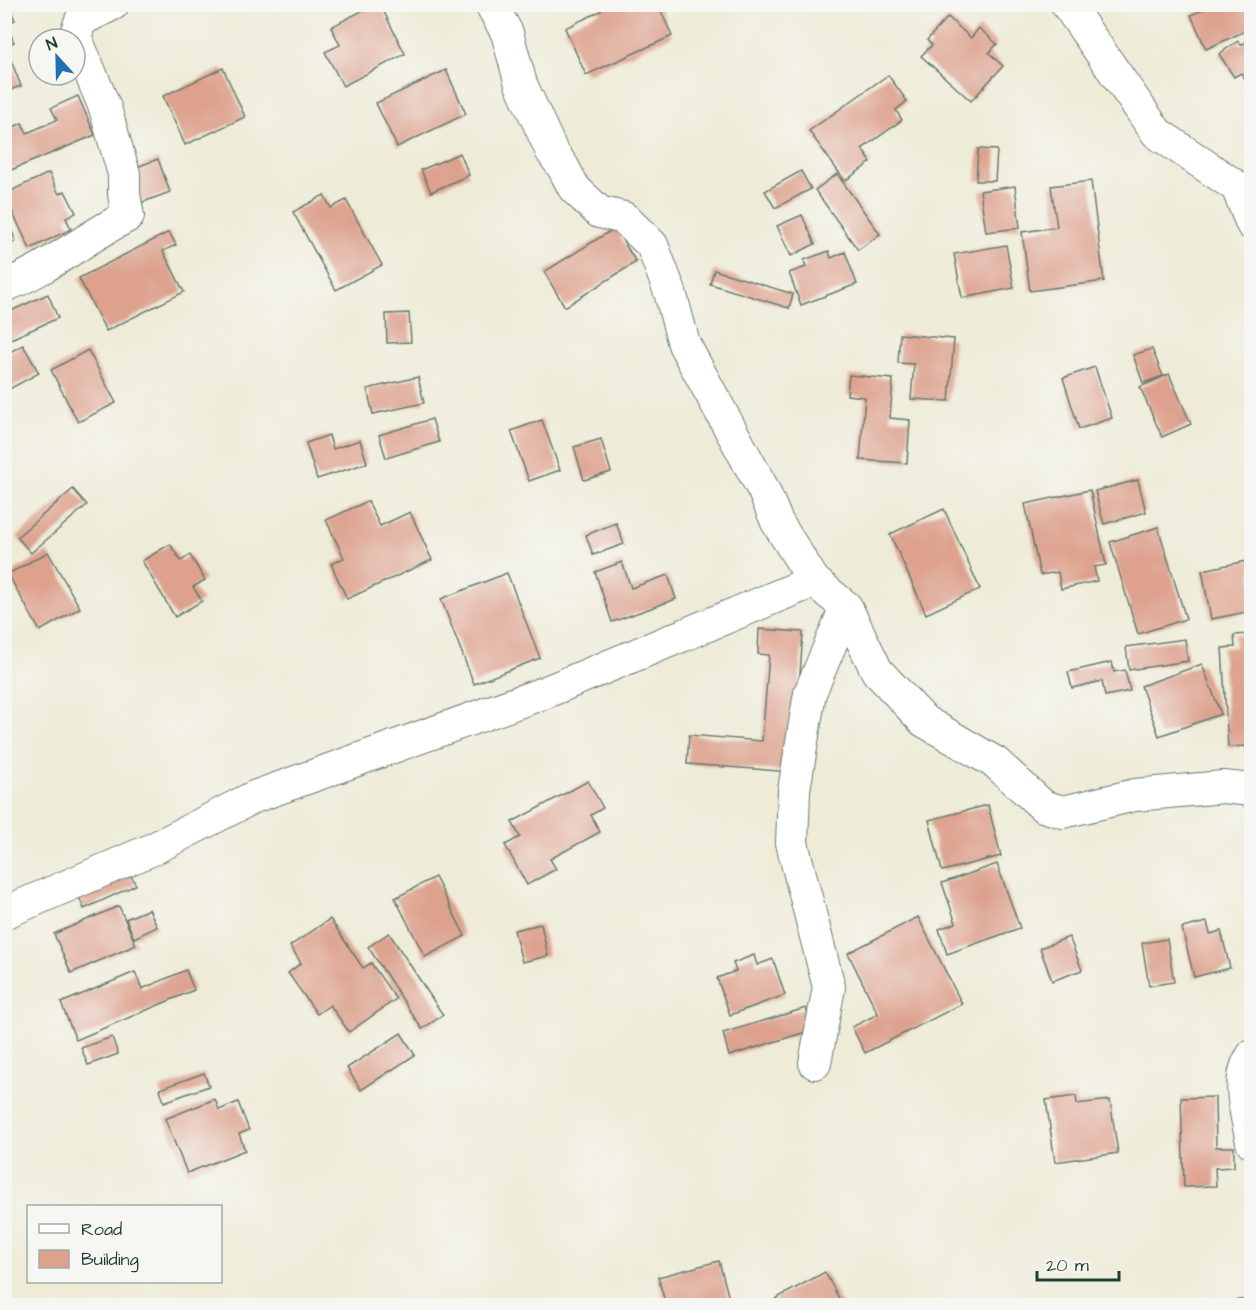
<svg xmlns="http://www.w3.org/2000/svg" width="1256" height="1310" font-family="'Architects Daughter',sans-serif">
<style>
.building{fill:#dda18d}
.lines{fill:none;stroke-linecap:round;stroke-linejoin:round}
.street-casing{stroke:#677a6d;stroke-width:34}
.street{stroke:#fff;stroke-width:32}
</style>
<rect width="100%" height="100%" fill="#f6f6f2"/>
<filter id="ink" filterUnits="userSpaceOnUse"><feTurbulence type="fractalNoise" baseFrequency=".0167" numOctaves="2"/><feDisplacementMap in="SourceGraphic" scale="12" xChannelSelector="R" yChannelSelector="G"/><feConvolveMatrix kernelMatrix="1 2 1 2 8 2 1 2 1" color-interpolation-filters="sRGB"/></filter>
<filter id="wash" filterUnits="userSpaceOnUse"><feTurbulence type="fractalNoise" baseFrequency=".008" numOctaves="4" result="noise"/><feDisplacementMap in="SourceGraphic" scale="24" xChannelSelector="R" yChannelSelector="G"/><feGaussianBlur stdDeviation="1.35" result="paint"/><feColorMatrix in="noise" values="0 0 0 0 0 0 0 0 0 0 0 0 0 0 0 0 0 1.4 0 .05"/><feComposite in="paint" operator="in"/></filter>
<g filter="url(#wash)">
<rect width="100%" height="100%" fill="#eeebd7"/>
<g id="blocks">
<!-- building -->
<g class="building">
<polygon points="4,4 8,4 15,20 6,24 14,42 4,46"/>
<polygon points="375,4 380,4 405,54 343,86 325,52 340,45 331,27"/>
<polygon points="598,4 658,4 672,36 586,75 565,28 601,11"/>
<polygon points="1215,4 1252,4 1252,28 1206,49 1191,15"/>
<polygon points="948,17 971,38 979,28 997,44 989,53 1003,66 971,101 921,56 932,45 927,40"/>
<polygon points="1252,38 1252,85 1250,86 1241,73 1234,77 1219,54 1238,41 1241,45"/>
<polygon points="10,58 21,86 4,92 4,60"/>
<polygon points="223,68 245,117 185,145 163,96"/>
<polygon points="446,70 466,114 397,147 376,103"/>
<polygon points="888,75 907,101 896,110 902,120 862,149 871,162 845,181 809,131"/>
<polygon points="78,96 95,135 4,173 4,131 22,123 27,133 57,120 51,108"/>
<polygon points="978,149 997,150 995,181 976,181"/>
<polygon points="460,153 469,175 431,192 421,170"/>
<polygon points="158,159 170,192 138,204 126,171"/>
<polygon points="801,171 811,189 775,208 765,191"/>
<polygon points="49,173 59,194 65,191 76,213 66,218 71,229 30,249 4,194"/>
<polygon points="837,174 880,234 858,250 815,190"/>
<polygon points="1091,181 1104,281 1030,291 1022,232 1057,227 1051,186"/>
<polygon points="1015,186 1020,228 986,232 980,191"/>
<polygon points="324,195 331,208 346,200 382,265 336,290 293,212"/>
<polygon points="4,213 16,241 4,246"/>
<polygon points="802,215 815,244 791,256 777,226"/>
<polygon points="615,228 636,262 565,307 544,272"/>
<polygon points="169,232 176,245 163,251 184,292 106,331 79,278"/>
<polygon points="1006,245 1014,288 962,298 954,254"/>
<polygon points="829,251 831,258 845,252 857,284 801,305 789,273 806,267 804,260"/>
<polygon points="714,270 793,294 789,308 710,284"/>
<polygon points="48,294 58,318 4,342 4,314"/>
<polygon points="409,313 411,342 387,343 386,314"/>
<polygon points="900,334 954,339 949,401 911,399 914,364 898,363"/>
<polygon points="23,345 39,373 4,392 4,355"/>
<polygon points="1152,349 1163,376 1143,383 1133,355"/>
<polygon points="88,350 116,403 78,422 51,370"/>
<polygon points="1095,367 1112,418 1079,429 1063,378"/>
<polygon points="1169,374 1191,424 1162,437 1140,387"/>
<polygon points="849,375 893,379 890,418 910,420 907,463 860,460 865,397 847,395"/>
<polygon points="418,377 424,403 373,414 367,389"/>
<polygon points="432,419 439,442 386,458 379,435"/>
<polygon points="542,420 560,470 529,481 511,431"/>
<polygon points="329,435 333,449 360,440 367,463 317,479 306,443"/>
<polygon points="601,439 611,472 584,480 574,447"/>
<polygon points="1138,480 1146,512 1104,524 1095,491"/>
<polygon points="73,489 87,505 31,553 17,537"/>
<polygon points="1090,490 1106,565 1094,567 1097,581 1061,589 1058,572 1040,575 1025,504"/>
<polygon points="368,501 380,526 410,512 432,560 347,599 331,564 344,558 326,520"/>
<polygon points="944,509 980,589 926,614 890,534"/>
<polygon points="616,523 624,544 593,555 586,535"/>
<polygon points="1158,527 1186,619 1138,634 1110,542"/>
<polygon points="170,544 181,561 190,555 205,580 193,587 202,601 175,617 142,561"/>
<polygon points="48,552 80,608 40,631 8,574"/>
<polygon points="1252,560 1252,611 1211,619 1202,570"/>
<polygon points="622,562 631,588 668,575 676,599 612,622 595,572"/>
<polygon points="507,573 540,658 474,684 441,599"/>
<polygon points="759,629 803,632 793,772 687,764 689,735 762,741 769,655 758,654"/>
<polygon points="1252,634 1252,763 1248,763 1246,746 1228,747 1222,648 1235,647 1234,635"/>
<polygon points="1185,639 1188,661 1129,670 1126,647"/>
<polygon points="1112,662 1114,672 1125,670 1130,691 1105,696 1102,681 1072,688 1068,672"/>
<polygon points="1202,664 1221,714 1159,736 1141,686"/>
<polygon points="588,781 603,808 591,815 600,832 550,859 556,869 527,885 505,845 520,837 512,822"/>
<polygon points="988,805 1001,856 942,871 929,820"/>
<polygon points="997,864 1020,928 947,954 939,929 956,923 942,883"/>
<polygon points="128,869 136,885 84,909 77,892"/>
<polygon points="435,877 465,936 425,957 395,898"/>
<polygon points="119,906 136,945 71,973 54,934"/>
<polygon points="149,909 157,927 134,938 126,919"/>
<polygon points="918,917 962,1004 865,1053 852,1027 878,1014 848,953"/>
<polygon points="330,919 363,968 371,963 396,999 349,1032 330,1005 317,1014 288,973 301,963 290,946"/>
<polygon points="1207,922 1210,934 1221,931 1230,968 1194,977 1182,928"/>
<polygon points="541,924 548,956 522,962 514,930"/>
<polygon points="389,933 443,1015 422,1029 368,947"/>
<polygon points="1069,937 1082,970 1052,981 1040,948"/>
<polygon points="1167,939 1174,982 1149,986 1142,943"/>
<polygon points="754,955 757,965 773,959 785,995 730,1015 717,978 736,971 733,963"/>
<polygon points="186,970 194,990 76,1040 61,1003 135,972 142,989"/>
<polygon points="806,1008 812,1030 729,1056 723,1033"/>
<polygon points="401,1033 415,1055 361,1090 347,1068"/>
<polygon points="112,1037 118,1054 88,1065 81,1048"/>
<polygon points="204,1073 209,1086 164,1102 160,1089"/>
<polygon points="1076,1096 1077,1104 1110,1100 1118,1153 1055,1162 1046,1100"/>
<polygon points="1215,1097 1216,1147 1234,1147 1234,1167 1215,1168 1216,1186 1184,1187 1181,1098"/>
<polygon points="215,1099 219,1110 238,1102 249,1130 239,1134 245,1150 187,1173 165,1119"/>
<polygon points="719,1261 731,1306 674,1306 673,1300 665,1302 658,1277"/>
<polygon points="825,1272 843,1306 778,1306 775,1299"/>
<polygon points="1252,1299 1252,1306 1180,1306 1179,1304"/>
</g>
</g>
</g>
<g filter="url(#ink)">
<use href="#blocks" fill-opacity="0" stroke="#677a6d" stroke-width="1.5"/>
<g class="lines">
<!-- street casing -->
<g class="street-casing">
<g id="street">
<polyline points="491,4 507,33 521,84 552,152 563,167 574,188 599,212 624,218 652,245 670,292 684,344 763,489 777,522 814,581"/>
<polyline points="1067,4 1157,133 1237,187 1252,224"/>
<path d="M 4,286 C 49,269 86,237 128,216 L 124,194 L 124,174 L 105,108 L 75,36 L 81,20 L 113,4"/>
<polyline points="4,913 153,849 254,797 546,692 814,581 846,607 877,671 924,721 996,763 1043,806 1063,812 1135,795 1223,787 1252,790"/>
<path d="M 1252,1056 C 1235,1080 1247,1115 1252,1142"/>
<polyline points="815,1063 829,987 792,843 794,790 810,693 846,607"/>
</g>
</g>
<!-- street -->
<use href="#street" class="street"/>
</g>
</g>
<!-- margin -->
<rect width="1256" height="1310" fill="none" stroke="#f6f6f2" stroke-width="24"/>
<!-- legend -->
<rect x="27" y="1205" width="195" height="78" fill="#f6f6f2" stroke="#a0aca6" stroke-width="1.5"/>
<rect x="39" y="1224" width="30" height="9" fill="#ffffff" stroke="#a0aca6" stroke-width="1.5"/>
<text x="81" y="1235" font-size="18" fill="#1f3d34">Road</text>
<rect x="39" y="1250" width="30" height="18" fill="#dda18d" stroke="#a0aca6" stroke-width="1.5"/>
<text x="81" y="1265" font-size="18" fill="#1f3d34">Building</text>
<!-- north arrow -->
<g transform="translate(57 57) rotate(338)"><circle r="28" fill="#f6f6f2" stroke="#a0aca6" stroke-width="1.5"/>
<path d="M0-4.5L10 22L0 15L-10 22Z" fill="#1f6fb2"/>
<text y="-9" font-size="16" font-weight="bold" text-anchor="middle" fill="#1f3d34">N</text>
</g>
<!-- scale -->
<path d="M1037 1271v9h82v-9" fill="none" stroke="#1f3d34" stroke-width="3"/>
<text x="1046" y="1271" font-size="18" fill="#1f3d34" stroke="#f6f6f2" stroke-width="4.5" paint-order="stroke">20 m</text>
</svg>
